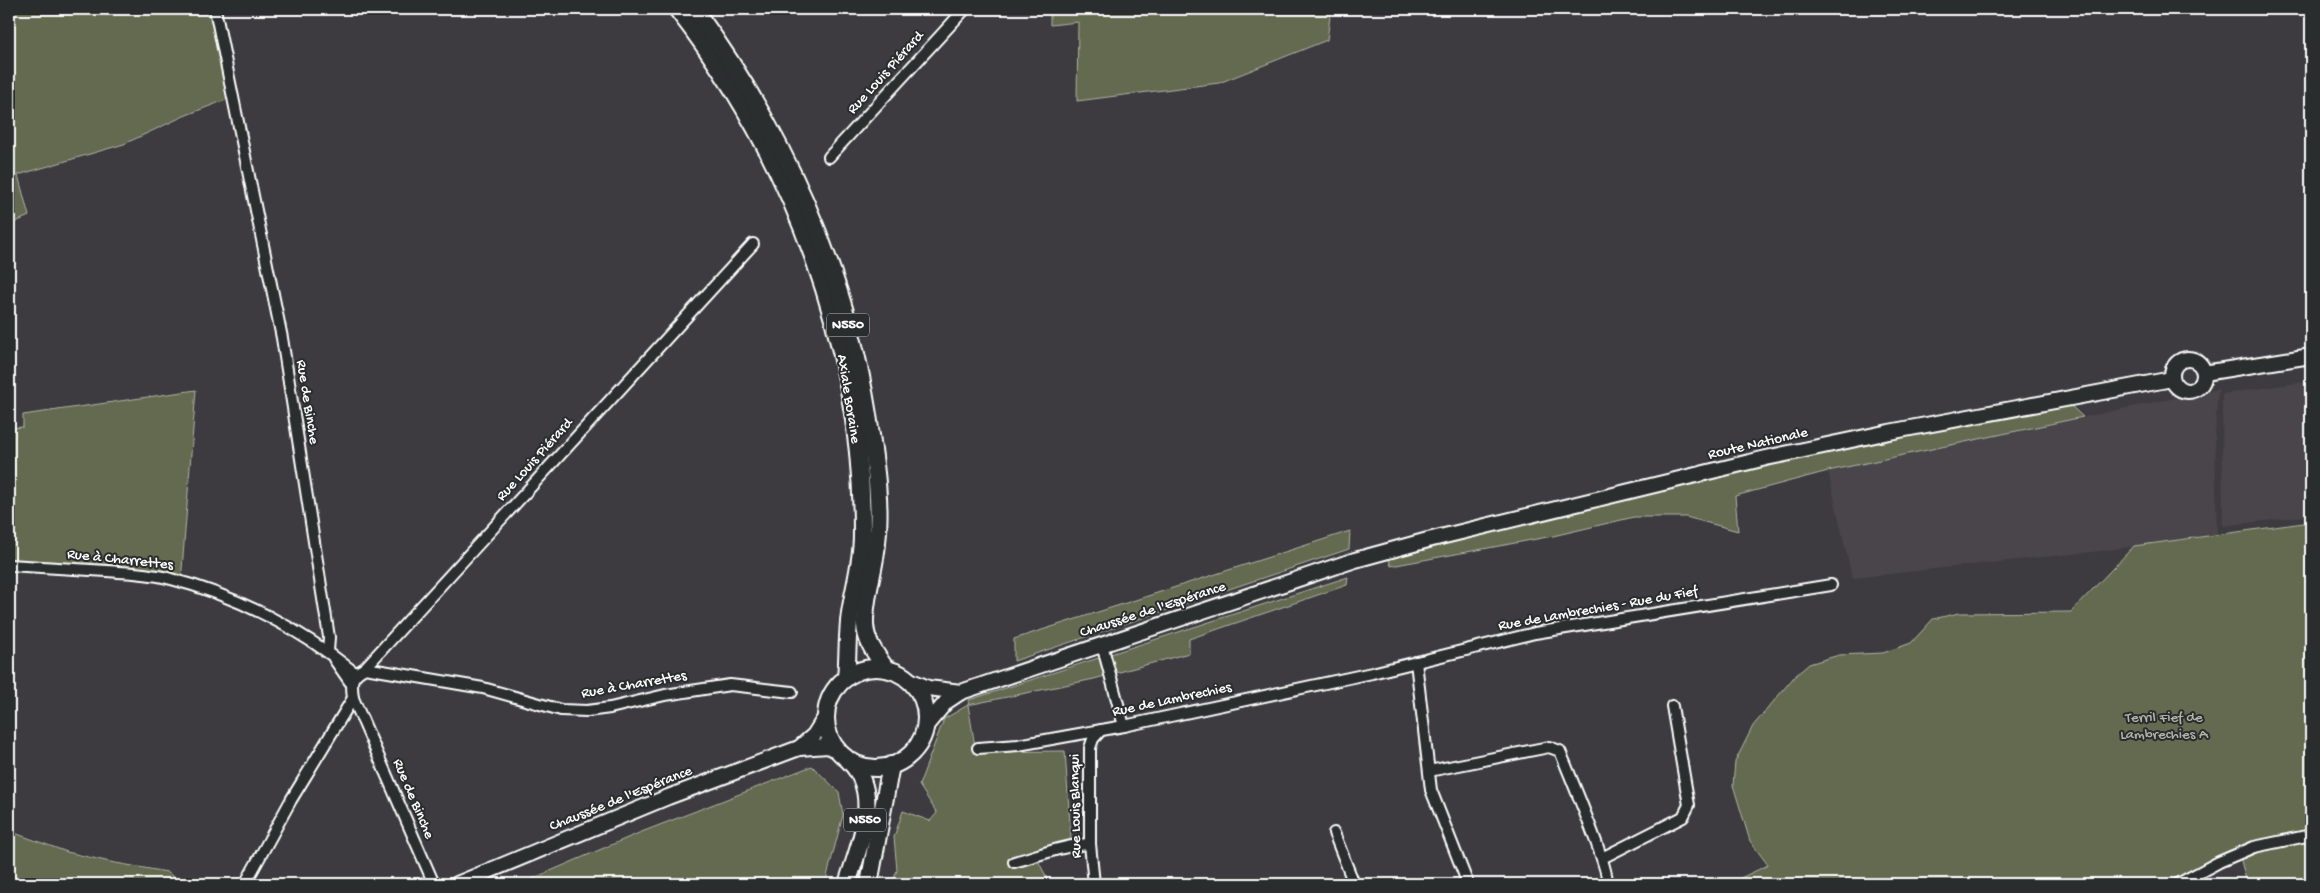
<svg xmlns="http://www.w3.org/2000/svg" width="2320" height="893" font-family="'Gochi Hand',sans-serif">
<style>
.built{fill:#4a454c}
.green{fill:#636a50;stroke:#b1b4a8}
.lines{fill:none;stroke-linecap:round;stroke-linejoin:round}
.minor-casing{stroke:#fff;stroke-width:14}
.secondary-casing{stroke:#fff;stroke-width:18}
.trunk-casing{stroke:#fff;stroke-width:20}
.minor{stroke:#2a2d2e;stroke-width:10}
.secondary{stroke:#2a2d2e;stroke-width:14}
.trunk{stroke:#2a2d2e;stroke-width:16}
.labels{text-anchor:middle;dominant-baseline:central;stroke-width:4;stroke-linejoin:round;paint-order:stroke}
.shield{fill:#2a2d2e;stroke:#bfc0c0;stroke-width:1}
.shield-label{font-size:14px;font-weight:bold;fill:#fff}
.street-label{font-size:15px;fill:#fff;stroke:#2a2d2e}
.park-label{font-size:15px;fill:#b1b4a8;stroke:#2a2d2e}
</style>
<rect width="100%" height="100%" fill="#3d3b40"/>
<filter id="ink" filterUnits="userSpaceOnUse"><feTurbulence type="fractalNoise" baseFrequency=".02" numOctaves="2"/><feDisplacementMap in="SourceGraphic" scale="10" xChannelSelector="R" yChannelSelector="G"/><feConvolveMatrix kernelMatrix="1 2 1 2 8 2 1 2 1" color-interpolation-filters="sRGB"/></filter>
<g filter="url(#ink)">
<!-- built -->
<g class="built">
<polygon points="2311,381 2311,515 2223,526 2222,394"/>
<polygon points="2218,389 2215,436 2217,535 2100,551 1852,578 1828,471"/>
</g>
<!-- green -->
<g class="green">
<polygon points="9,9 215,9 233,97 184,116 124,144 18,175 29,216 9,225"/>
<polygon points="1050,9 1331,9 1327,40 1219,83 1077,101 1078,22 1050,25"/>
<polygon points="196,390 181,582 9,565 9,428 23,427 23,415"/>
<polygon points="2069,404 2083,417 1828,471 1735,496 1738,531 1686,517 1634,517 1553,536 1391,566 1389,559 1612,501 1744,470"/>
<polygon points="2311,522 2311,884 2247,884 2239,853 2178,884 1728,884 1768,865 1750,841 1733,785 1735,762 1753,726 1794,677 1809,664 1839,655 1883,653 1911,643 1933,619 1959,613 2071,612 2134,546"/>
<polygon points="1350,531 1349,549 1014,661 1014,639"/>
<polygon points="1348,577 1347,585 1189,639 1189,653 1094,679 968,705 976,752 1065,751 1071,839 1033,851 1050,884 892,884 897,870 894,837 903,811 930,821 937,813 919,785 944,719 968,705 969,700"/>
<polygon points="812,766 839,792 843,815 825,884 520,884 639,833"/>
<polygon points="876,802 862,884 852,884 861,859"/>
<polygon points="9,831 67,852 110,862 167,872 175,878 177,884 64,884 34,879 19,884 9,884"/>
</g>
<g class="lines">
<!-- minor casing -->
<g class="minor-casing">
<g id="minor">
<polyline points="215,9 282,338 329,637 328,652"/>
<polyline points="829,157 965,9"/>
<path d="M 9,565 C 42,567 74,569 107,571 C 128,573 151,573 171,579 C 238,596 302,630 355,673"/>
<polyline points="1099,645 1104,652 1124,726"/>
<polyline points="334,659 350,682"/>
<polyline points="1416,662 1431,790 1468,884"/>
<polyline points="365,668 483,688 561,710 587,711 610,708 665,695 730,685 792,692"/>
<polyline points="978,748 1018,745 1124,726 1372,673 1535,633 1831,585"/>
<path d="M 1429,771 L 1549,747 L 1560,751 C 1568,771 1611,872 1607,884"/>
<polyline points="1334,833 1354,884"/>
<polyline points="1602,858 1683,817 1689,805 1672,706"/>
<path d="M 1014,862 C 1040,855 1064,845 1090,844"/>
<polyline points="245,884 291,800 353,698"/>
<path d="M 434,884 L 353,698 C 351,682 350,676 365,668 L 753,244"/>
<polyline points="1094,884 1090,844 1090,748 1093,739 1101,730"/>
<polyline points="2178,884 2219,862 2254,847 2311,835"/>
</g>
</g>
<!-- secondary casing -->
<g class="secondary-casing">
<g id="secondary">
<circle cx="2188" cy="375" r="16"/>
<polyline points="2204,373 2311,356"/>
<polyline points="907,679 928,688 961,692"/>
<polyline points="925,727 946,702 961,692 1355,560 1428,540 1766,458 1889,432 2172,379"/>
<polyline points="799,748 828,746 840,752"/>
<polyline points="457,884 668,797 799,748 814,735 826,716"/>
</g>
</g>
<!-- trunk casing -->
<g class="trunk-casing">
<g id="trunk">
<path d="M 677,9 C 792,157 863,345 862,535 C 862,562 854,587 850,613 C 847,634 848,656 846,678"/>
<path d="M 694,9 C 782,128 845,269 868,415 C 874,456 882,502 877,543 C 875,570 864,598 865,625 C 866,643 877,655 886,669"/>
<circle cx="876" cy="718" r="50"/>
<path d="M 847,884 C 859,845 883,794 849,761"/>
<polyline points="869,884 891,765"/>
</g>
</g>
<!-- minor -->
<use href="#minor" class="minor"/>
<!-- secondary -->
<use href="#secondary" class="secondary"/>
<!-- trunk -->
<use href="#trunk" class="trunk"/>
</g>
</g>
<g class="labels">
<!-- shield labels -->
<g class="shield">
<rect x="827" y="313.5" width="42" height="23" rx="4"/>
<rect x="844" y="808.5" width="42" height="23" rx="4"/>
</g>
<g class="shield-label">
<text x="848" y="325">N550</text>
<text x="865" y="820">N550</text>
</g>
<!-- street labels -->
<g class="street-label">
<text transform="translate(886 73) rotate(-48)">Rue Louis Piérard</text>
<text transform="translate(848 399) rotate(81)">Axiale Boraine</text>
<text transform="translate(307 402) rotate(81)">Rue de Binche</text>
<text transform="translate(1758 444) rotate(-13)">Route Nationale</text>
<text transform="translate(535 460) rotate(-48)">Rue Louis Piérard</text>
<text transform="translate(120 560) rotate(6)">Rue à Charrettes</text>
<text transform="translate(1598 609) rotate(-10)">Rue de Lambrechies - Rue du Fief</text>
<text transform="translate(1153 610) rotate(-18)">Chaussée de l'Espérance</text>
<text transform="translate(634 685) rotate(-10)">Rue à Charrettes</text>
<text transform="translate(1172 700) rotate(-12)">Rue de Lambrechies</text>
<text transform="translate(413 799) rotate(67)">Rue de Binche</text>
<text transform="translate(621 799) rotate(-22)">Chaussée de l'Espérance</text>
<text transform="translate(1076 806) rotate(-91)">Rue Louis Blanqui</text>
</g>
<!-- park labels -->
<g class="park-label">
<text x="2164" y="718">Terril Fief de<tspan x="2164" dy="17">Lambrechies A</tspan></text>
</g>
</g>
<!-- margin -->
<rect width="2320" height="893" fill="none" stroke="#2a2d2e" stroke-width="30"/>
<rect x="15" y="15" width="2290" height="863" fill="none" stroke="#fff" stroke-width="2" filter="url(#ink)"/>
</svg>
